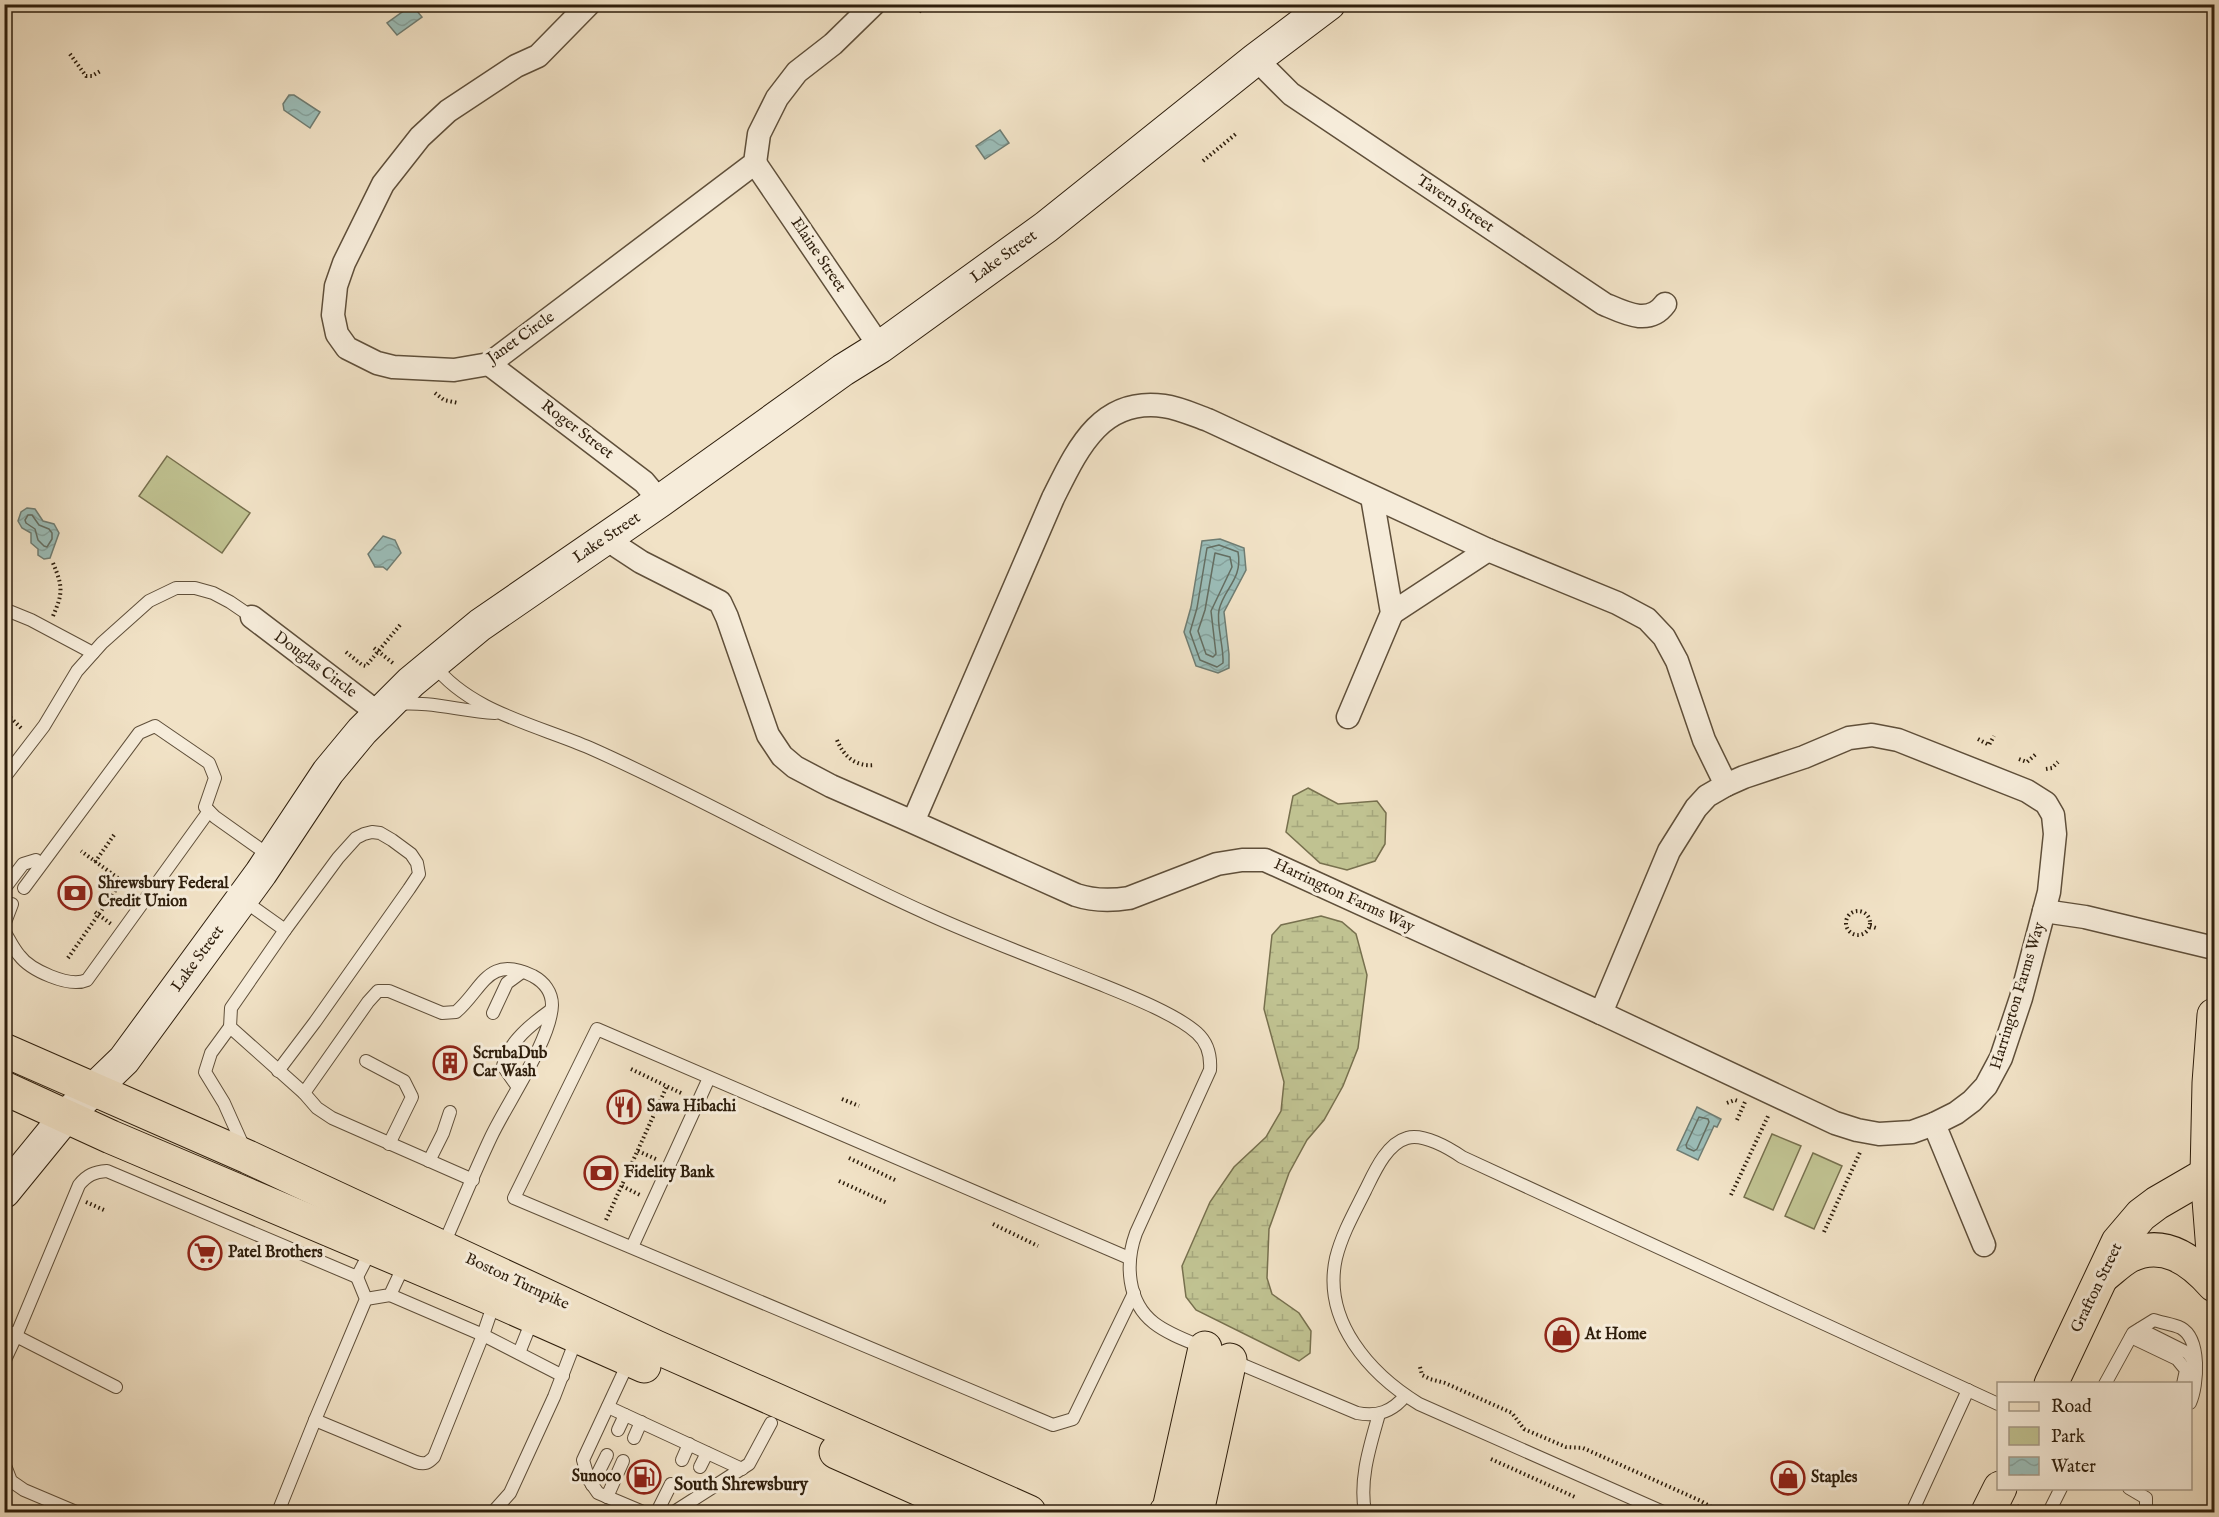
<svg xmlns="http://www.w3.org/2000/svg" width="2219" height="1517" font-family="'IM FELL English',serif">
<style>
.wetland{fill:url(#wetland-marsh);stroke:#77704e;stroke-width:1.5}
.park{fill:#c0c291;stroke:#77704e;stroke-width:1.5}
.water{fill:url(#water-waves);stroke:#6f7d73;stroke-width:1.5}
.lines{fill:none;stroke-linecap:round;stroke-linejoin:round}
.shore{stroke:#646e62;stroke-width:1.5}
.lane-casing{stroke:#5f4f3a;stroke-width:14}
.street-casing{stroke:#5f4f3a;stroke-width:25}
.secondary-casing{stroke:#2e1e0c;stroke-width:34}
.primary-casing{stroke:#2e1e0c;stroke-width:35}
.highway-casing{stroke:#2e1e0c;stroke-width:35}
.path{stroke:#2e1e0c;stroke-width:4;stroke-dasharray:1.5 3;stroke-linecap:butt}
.lane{stroke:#f6ecda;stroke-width:12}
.street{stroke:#f6ecda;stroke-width:22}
.secondary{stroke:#f6ecda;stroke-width:32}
.primary{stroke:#f1e2c6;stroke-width:33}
.highway{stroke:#f1e2c6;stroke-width:33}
.labels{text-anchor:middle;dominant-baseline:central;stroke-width:6;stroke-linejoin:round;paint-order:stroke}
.street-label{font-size:16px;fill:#2e1e0c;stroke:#f6ecda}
.poi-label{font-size:16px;font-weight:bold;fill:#2e1e0c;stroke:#f6ecda;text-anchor:start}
.neighbourhood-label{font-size:18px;font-weight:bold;fill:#2e1e0c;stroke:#f6ecda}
</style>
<defs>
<pattern id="wetland-marsh" width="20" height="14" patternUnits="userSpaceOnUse" patternTransform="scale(1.5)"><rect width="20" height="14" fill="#c0c291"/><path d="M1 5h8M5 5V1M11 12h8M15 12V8" fill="none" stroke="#a5a67c"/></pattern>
<pattern id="water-waves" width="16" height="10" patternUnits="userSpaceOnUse" patternTransform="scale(1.5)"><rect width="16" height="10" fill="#9bbdb8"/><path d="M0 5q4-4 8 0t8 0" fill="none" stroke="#86a29d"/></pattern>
</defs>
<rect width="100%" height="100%" fill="#f1e2c6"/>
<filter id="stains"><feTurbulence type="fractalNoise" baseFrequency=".00333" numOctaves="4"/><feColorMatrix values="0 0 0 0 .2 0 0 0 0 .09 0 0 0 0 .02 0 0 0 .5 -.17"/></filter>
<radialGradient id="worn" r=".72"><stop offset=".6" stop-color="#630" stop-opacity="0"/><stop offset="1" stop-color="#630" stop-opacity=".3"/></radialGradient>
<!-- wetland -->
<g class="wetland">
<polygon points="1308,788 1338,804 1377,801 1386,813 1385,844 1375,861 1347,870 1320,863 1286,832 1293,796"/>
<polygon points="1321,916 1342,922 1356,934 1367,975 1358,1048 1343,1086 1324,1120 1307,1140 1289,1173 1269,1229 1267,1278 1272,1294 1299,1313 1311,1331 1310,1353 1299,1361 1196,1310 1186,1297 1182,1266 1210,1202 1234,1167 1266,1137 1281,1111 1284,1082 1264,1009 1272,935 1281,925"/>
</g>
<!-- park -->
<g class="park">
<polygon points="167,456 250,513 222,553 139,496"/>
<polygon points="1772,1134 1801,1146 1773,1210 1744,1197"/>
<polygon points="1813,1153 1842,1166 1814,1229 1785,1216"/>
</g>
<!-- water -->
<g class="water">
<polygon points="412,5 422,17 397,35 387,23"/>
<polygon points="289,95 294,95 320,112 310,128 284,110 283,104"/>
<polygon points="1000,130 1009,143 985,159 976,146"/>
<polygon points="27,508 35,509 43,521 54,524 59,533 50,558 44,559 38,555 38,549 31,543 31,533 22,528 18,521 21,512"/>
<polygon points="383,536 395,540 401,553 387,570 383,567 375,567 368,554"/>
<polygon points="1220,539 1244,548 1246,570 1224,612 1229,654 1229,668 1218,673 1196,666 1184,632 1191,607 1202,541"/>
<polygon points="1697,1107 1721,1119 1717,1127 1714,1126 1698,1160 1677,1150"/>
</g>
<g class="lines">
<!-- shore -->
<g class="shore">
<polygon points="28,515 32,515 39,525 49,529 52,533 52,539 47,547 44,546 38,540 35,529 26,523 25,520"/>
<path d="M 1219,545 L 1238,552 C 1243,579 1224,588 1219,610 C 1216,624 1224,647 1223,663 L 1217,667 L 1200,660 L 1190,632 L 1197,608 L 1207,548 Z"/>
<polygon points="1215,553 1230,557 1232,567 1211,611 1216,654 1213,657 1206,654 1198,631 1205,610"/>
<polygon points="1699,1117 1708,1119 1709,1122 1697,1149 1694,1151 1687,1148 1686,1145"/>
</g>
<!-- lane casing -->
<g class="lane-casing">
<g id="lane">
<polyline points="4,609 31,620 93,653"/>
<path d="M 433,664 C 470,712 537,725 590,748 C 705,799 814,863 928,914 C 985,940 1043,961 1100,984 C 1127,995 1176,1014 1197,1033 C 1208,1043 1211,1056 1210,1070 L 1136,1233 C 1125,1263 1127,1302 1154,1323 C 1168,1334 1188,1341 1205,1348"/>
<path d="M 396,704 C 430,701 461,711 495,713"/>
<polyline points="4,778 44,726 77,671 102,643 149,601 176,588 195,588 213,593 230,602 252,617"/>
<polyline points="24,888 139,733 155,726 209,763 215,778 205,807 215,817 270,856"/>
<polyline points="4,889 23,864 36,860"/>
<path d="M 243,900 L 285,930 L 231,1008 L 230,1027 L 304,1093 L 368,1002 L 378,991 L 389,991 L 442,1013 L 456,1012 C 483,989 487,954 533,976 C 544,982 552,992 552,1005 C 551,1040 507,1103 491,1137 C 474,1173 459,1210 443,1246"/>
<polyline points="4,925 12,904"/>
<path d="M 4,931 C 9,939 13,948 19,955 C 30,970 69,988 87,980 L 209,811"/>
<polyline points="493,1013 507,983 522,972"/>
<polyline points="230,1027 211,1053 205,1072 224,1103 245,1150"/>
<polyline points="366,1061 404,1081 412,1097 389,1144"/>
<polyline points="278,1071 315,1022 409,889 419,874 417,863 411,854 392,840 380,833 372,832 364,834 356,838 338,858 285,930"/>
<path d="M 517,1086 L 503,1066 C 508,1042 533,1023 551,1010"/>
<polyline points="304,1093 317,1108 332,1118 473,1180"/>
<polyline points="429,1161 443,1133 450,1112"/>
<polyline points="632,1247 709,1078"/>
<polyline points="1129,1258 597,1029 514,1198 1053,1425 1073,1419 1134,1293"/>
<polyline points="390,1295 483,1335 563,1376"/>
<polyline points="366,1299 390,1295 405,1263"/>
<path d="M 4,1329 L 16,1336 L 79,1185 C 87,1175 94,1172 107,1171 L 357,1277 L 372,1248"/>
<polyline points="2140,1329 2188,1353 2193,1360 2193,1365"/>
<polyline points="2131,1337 2177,1359 2186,1370 2183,1384"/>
<polyline points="519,1353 533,1318"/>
<path d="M 1231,1360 L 1357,1413 C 1377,1417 1392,1412 1405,1396"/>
<polyline points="629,1361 583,1460 589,1480 598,1493 643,1512"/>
<polyline points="4,1362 16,1336 116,1387"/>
<path d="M 2105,1384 L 2133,1333 L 2154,1320 C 2162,1323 2173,1324 2181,1328 C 2201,1339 2198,1385 2190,1403"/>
<polyline points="608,1407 742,1469"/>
<path d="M 315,1420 L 416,1462 C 425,1465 428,1463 434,1457 L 483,1335 L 495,1300"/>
<polyline points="618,1430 625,1415"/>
<polyline points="634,1438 641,1422"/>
<polyline points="682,1460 689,1444"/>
<polyline points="4,1463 11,1481 24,1490 76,1512"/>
<polyline points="700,1467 707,1453"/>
<polyline points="592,1485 607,1455"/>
<polyline points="2129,1488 2146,1498 2146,1512"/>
<polyline points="607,1497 623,1461"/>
<polyline points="278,1512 315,1420 366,1299 357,1277"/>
<polyline points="493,1512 510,1493 554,1397 577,1337"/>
<polyline points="657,1512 671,1484"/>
<polyline points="674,1512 749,1464 771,1423"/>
<path d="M 1365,1512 C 1359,1479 1370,1446 1379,1414"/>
<path d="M 1663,1512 L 1419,1404 C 1370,1374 1322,1321 1336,1258 C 1342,1234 1354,1213 1365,1191 C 1374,1173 1386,1144 1407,1138 C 1423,1133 1449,1148 1462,1157 L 1998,1404"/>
<polyline points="1912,1512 1968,1390"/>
<polyline points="2049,1512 2061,1488"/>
</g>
</g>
<!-- street casing -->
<g class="street-casing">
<g id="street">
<polyline points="589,4 538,56 516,66 448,111 420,137 383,184 344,263 336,286 333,315 337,334 347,348 377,363 393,367 454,370 489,364 755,163 759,134 777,98 797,72 833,44 874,4"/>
<path d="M 1256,59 L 1291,94 L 1604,304 C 1625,313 1649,326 1665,304"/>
<polyline points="755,163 880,347"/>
<polyline points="489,364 644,482 660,501"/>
<path d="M 606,539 L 641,562 L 720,602 L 727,617 L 768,735 L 782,756 L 795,767 L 831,786 L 913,822 L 1053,498 C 1077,450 1100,397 1164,406 C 1179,408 1194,415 1208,420 L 1488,550 L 1617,603 L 1647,619 L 1664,637 L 1677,661 L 1704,740 L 1726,785 L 1707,796 L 1696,808 L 1669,851 L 1601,1013 L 1265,860 L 1242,860 L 1217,864 L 1129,898 C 1110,901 1094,901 1076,895 L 913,822"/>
<polyline points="1392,613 1488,550"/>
<polyline points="252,617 378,713"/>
<polyline points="1348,717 1392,613 1372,497"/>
<polyline points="2044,911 2085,917 2214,948"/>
<polyline points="1601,1013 1835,1123 1857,1130 1879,1134 1912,1132 1934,1124 1956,1113 1972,1101 1986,1086 2001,1058 2021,998 2049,892 2055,834 2053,815 2046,803 2027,791 1898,740 1872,735 1849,738 1804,757 1744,777 1726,785"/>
<polyline points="1934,1124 1984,1245"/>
</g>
</g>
<!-- secondary casing -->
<g class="secondary-casing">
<polyline id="secondary" points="4,1192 66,1116 124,1060 261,873 328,772 362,731 411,682 480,625 660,501 843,370 880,347 1046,227 1256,59 1329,4"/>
</g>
<!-- primary casing -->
<g class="primary-casing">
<g id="primary">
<polyline points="2214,1015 2209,1083 2207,1174 2214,1264"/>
<path d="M 2103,1276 C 2112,1269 2120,1261 2129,1256 C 2163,1239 2192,1260 2214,1285"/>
<polyline points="2051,1384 2118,1242 2141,1215 2157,1203 2207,1174"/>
<polyline points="1988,1512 2000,1488"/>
</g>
</g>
<!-- highway casing -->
<g class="highway-casing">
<g id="highway">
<polyline points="4,1050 248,1157 656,1347 1029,1512"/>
<polyline points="4,1088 111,1137 495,1300 644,1366"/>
<polyline points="836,1452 971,1512"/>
<polyline points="1166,1512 1169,1509 1205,1348"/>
<polyline points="1197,1512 1230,1360"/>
</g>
</g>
<!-- path -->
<g class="path">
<polyline points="919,12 926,4"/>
<polyline points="70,54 86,76 92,76 102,70"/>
<polyline points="1203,161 1237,133"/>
<polyline points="435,393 444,400 458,403"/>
<path d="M 53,616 C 63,593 63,587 53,563"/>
<polyline points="4,642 8,646"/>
<polyline points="374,648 394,664"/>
<polyline points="346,652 362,665 366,666 400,625"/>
<polyline points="4,711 23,730"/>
<polyline points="1978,739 1989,745 1994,736"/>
<path d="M 837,740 C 844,757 856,767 875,765"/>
<polyline points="2019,759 2027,762 2036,754"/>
<polyline points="2046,769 2052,768 2058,762"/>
<polyline points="95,862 114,835"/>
<circle cx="1858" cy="923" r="12"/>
<polyline points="95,912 111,924"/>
<polyline points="1870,926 1876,928"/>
<polyline points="68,958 122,881 81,851"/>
<polyline points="631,1069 683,1094"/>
<polyline points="842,1099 859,1106"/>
<polyline points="1727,1103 1735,1100 1738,1101"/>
<polyline points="1737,1120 1745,1102"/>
<polyline points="638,1151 658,1160"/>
<polyline points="849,1158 897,1181"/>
<polyline points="630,1169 648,1177"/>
<polyline points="839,1181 887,1203"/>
<polyline points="622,1186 640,1195"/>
<polyline points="1731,1195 1769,1114"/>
<polyline points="86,1202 104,1210"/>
<polyline points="606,1220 667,1086"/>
<polyline points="993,1224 1038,1246"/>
<polyline points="1824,1232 1861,1150"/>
<polyline points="1420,1367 1422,1375 1430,1379 1445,1383 1512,1413 1524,1429 1566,1447 1583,1448 1701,1501 1720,1512"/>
<polyline points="1491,1459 1575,1497"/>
<polyline points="2017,1506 2029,1512"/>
<polyline points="1602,1509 1608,1512"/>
</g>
<!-- lane -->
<use href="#lane" class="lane"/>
<!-- street -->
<use href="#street" class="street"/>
<!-- secondary -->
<use href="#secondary" class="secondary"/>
<!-- primary -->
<use href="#primary" class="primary"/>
<!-- highway -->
<use href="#highway" class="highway"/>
</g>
<!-- icons -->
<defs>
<g id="bank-ring" transform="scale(1.725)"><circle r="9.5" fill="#f6ecda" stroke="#8f2418" stroke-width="1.5"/><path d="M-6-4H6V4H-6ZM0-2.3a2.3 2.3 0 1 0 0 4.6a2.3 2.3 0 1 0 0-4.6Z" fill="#8f2418"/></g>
<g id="building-ring" transform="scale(1.725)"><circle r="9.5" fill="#f6ecda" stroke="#8f2418" stroke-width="1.5"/><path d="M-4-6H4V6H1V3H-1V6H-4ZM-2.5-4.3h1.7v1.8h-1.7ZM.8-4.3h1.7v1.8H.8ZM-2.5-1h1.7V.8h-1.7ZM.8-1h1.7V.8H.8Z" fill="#8f2418"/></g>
<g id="restaurant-ring" transform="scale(1.725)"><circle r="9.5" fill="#f6ecda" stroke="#8f2418" stroke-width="1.5"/><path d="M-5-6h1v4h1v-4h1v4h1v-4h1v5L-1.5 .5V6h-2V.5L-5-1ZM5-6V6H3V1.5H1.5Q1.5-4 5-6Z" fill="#8f2418"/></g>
<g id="supermarket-ring" transform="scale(1.725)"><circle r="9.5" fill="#f6ecda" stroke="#8f2418" stroke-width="1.5"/><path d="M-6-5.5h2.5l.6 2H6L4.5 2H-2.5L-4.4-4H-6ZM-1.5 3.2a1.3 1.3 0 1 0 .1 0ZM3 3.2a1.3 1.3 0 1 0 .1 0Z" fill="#8f2418"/></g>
<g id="shop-ring" transform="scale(1.725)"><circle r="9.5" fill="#f6ecda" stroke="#8f2418" stroke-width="1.5"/><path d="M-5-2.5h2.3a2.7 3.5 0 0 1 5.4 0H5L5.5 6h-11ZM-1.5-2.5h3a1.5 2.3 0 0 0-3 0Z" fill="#8f2418"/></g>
<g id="fuel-ring" transform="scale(1.725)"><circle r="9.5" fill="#f6ecda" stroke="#8f2418" stroke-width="1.5"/><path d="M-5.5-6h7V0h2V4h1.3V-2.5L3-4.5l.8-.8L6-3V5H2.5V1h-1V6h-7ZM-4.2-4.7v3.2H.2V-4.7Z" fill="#8f2418"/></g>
</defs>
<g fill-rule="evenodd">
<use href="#bank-ring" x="75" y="893"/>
<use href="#building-ring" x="450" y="1063"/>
<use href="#restaurant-ring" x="624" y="1107"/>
<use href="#bank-ring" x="601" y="1173"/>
<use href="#supermarket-ring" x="205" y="1253"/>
<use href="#shop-ring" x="1562" y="1335"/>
<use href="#fuel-ring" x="644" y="1477"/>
<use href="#shop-ring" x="1788" y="1478"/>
</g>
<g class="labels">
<!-- street labels -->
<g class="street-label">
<text transform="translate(1455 204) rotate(34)">Tavern Street</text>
<text transform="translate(818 255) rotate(56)">Elaine Street</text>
<text transform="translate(1004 257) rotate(-36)">Lake Street</text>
<text transform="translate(521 338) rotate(-35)">Janet Circle</text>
<text transform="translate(577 430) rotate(37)">Roger Street</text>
<text transform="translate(607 538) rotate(-34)">Lake Street</text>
<text transform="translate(315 665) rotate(37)">Douglas Circle</text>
<text transform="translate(1344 896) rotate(25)">Harrington Farms Way</text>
<text transform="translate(198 959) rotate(-54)">Lake Street</text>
<text transform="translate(2018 996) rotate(-73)">Harrington Farms Way</text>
<text transform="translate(517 1282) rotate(25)">Boston Turnpike</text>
<text transform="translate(2097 1288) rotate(-64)">Grafton Street</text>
</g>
<!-- poi labels -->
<g class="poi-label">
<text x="98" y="884">Shrewsbury Federal<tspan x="98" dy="18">Credit Union</tspan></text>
<text x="473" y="1054">ScrubaDub<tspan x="473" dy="18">Car Wash</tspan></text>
<text x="647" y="1107">Sawa Hibachi</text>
<text x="624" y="1173">Fidelity Bank</text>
<text x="228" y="1253">Patel Brothers</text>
<text x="1585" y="1335">At Home</text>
<text x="621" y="1477" text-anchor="end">Sunoco</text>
<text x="1811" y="1478">Staples</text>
</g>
<!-- neighbourhood labels -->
<g class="neighbourhood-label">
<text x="741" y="1485">South Shrewsbury</text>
</g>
</g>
<!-- margin -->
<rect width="2219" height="1517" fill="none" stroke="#f1e2c6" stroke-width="24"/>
<rect x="6" y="6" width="2207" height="1505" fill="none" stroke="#2e1e0c" stroke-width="3"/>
<rect x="12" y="12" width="2195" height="1493" fill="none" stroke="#2e1e0c" stroke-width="1.5"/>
<!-- legend -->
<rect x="1997" y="1382" width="195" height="108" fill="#f6ecda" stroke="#a69a88" stroke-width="1.5"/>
<rect x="2009" y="1402" width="30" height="9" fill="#f1e2c6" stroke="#a69a88" stroke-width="1.5"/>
<text x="2051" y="1412" font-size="18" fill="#2e1e0c">Road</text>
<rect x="2009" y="1427" width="30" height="18" fill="#c0c291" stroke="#a69a88" stroke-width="1.5"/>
<text x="2051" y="1442" font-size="18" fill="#2e1e0c">Park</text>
<rect x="2009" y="1457" width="30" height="18" fill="url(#water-waves)" stroke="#a69a88" stroke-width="1.5"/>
<text x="2051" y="1472" font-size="18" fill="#2e1e0c">Water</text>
<rect width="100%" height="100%" filter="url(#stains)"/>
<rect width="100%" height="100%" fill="url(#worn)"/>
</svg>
